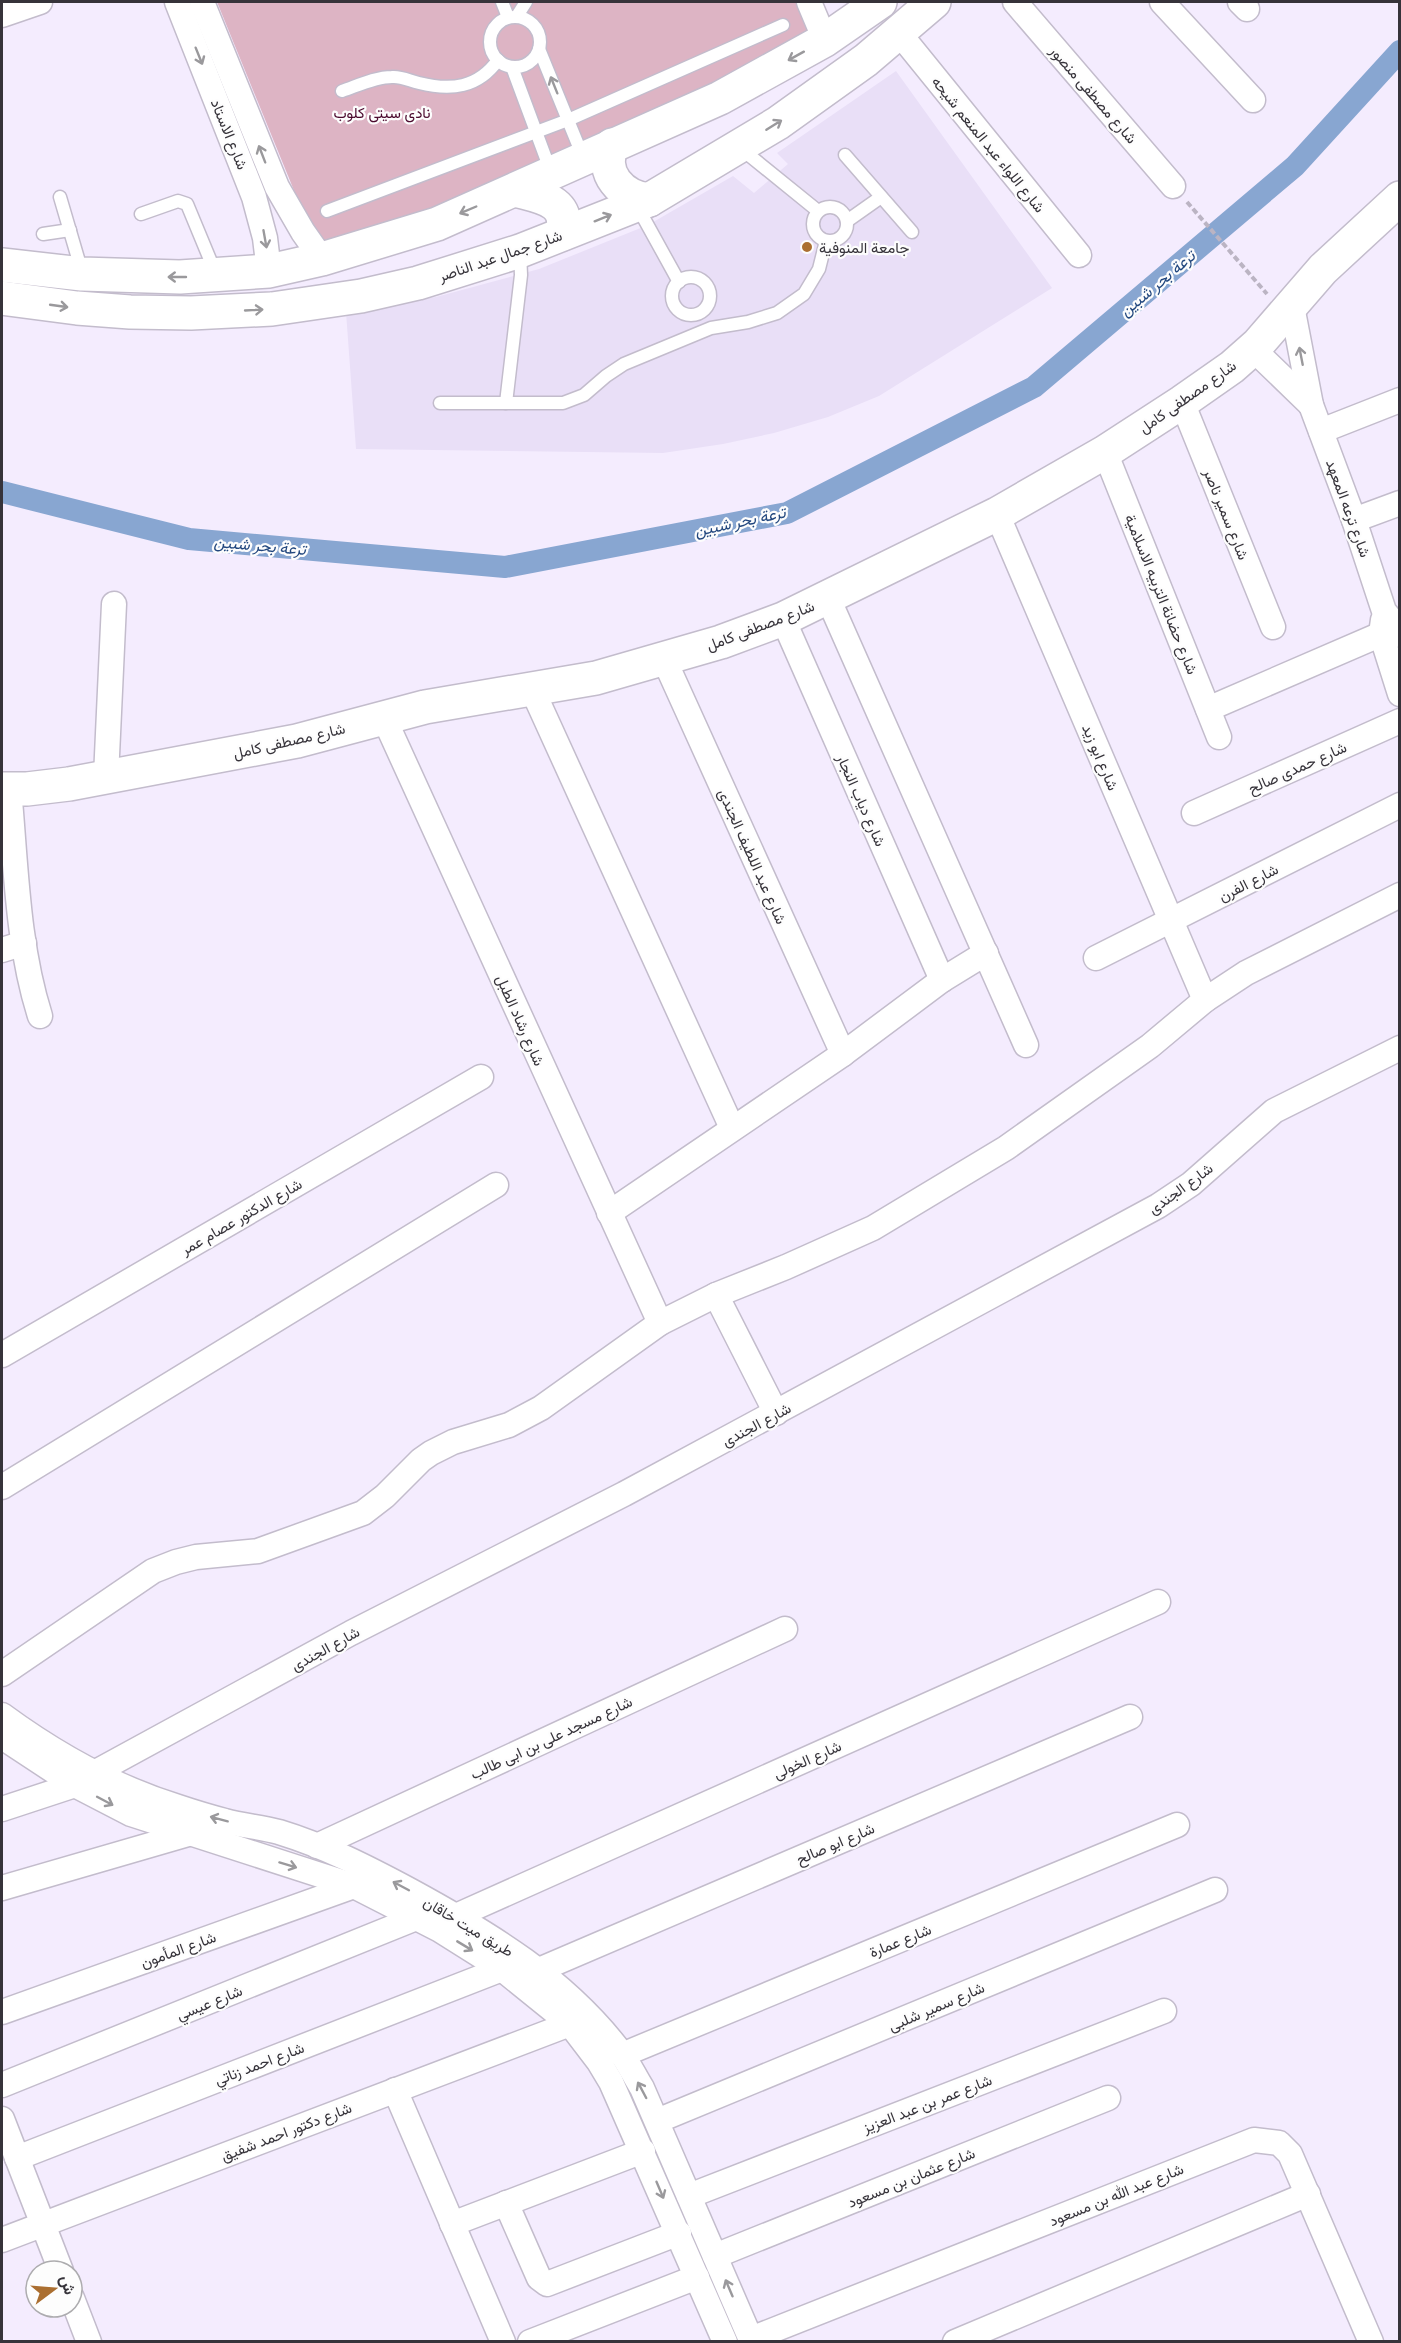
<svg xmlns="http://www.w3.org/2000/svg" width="1401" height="2343" font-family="'Golos Text',Vazirmatn,sans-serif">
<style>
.built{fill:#e9dff7}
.green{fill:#ddb4c4}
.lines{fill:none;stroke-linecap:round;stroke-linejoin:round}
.canal{stroke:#88a6d1;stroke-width:22}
.lane-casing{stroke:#c3bccc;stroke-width:15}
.street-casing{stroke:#c3bccc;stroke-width:27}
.secondary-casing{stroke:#c3bccc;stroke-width:36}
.primary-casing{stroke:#c3bccc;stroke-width:36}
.path{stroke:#bbb4c3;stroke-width:4;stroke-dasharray:6 3;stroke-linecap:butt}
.lane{stroke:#fff;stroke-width:12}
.street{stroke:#fff;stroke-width:24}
.secondary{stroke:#fff;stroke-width:33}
.primary{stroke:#fff;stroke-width:33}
.oneway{stroke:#9a999c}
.poi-dot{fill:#ab6f31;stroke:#fdfdfd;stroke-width:2}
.labels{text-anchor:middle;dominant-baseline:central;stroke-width:4.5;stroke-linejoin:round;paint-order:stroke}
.street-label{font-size:15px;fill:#36333a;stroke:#fdfdfd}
.park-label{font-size:15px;fill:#4b0a2e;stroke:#fdfdfd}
.poi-label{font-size:15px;fill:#36333a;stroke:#fdfdfd;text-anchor:start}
.water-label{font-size:16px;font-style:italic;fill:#22477e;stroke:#fdfdfd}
</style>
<rect width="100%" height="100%" fill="#f4ecfe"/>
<!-- built -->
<polygon class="built" points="896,71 1052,288 879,396 828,417 774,433 723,444 663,453 356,449 346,312 436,297 539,269 648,225 733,176 754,193 788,164 777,153"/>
<!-- green -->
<polygon class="green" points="217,2 809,2 825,40 322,259"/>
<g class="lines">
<!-- canal -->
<polyline class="canal" points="2,492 189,539 505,567 787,513 1034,387 1295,166 1400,51"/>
<!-- lane casing -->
<g class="lane-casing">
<g id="lane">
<polyline points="502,2 508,17"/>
<polyline points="517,16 526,2"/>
<circle cx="515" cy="42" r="25"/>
<polyline points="539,49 583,157"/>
<polyline points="512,67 551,172"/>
<path d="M 342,91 C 357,86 375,77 392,77 C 401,76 410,81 419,83 C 451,91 478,88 498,60"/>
<polyline points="739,147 818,211"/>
<polyline points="845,155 912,232"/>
<polyline points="60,197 82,272"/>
<polyline points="637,206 679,282"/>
<circle cx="830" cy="224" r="17"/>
<polyline points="327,211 568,120 783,25"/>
<polyline points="141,214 178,201 187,204 216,274"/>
<polyline points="847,221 881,197"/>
<polyline points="43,234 70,230"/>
<circle cx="691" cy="296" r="19"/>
<polyline points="440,403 563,403 584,395 606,376 624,364 711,328 748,322 777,313 804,294 819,269 826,241"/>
<polyline points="506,403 521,275 520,252"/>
</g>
</g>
<!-- street casing -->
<g class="street-casing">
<g id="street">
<polyline points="177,2 254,197 265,238 269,271"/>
<polyline points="202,2 277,187 303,232 322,259"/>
<polyline points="809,2 825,40"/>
<polyline points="1015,2 1173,186"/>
<polyline points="1162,2 1253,100"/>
<polyline points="1240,2 1247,9"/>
<polyline points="2,15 40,2"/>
<polyline points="899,33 1079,255"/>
<polyline points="1292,306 1311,405 1354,520 1384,611 1397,627 1400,635"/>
<polyline points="1253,349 1311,405"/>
<polyline points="1182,402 1273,627"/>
<polyline points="1321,431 1400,400"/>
<polyline points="1105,452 1219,737"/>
<polyline points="997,514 1205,1000"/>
<polyline points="1354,520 1400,503"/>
<polyline points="828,598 1026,1045"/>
<polyline points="783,619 942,980"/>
<polyline points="1383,620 1381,634 1400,694"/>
<polyline points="664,659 843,1054"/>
<polyline points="532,689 732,1128"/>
<polyline points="1208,709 1400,626"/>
<polyline points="384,718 660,1323"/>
<polyline points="106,777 114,604"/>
<path d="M 9,789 C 16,864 17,944 40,1016"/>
<polyline points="1194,813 1400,721"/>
<polyline points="2,950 24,943"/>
<polyline points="1096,958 1400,805"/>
<polyline points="609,1213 843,1054 942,980 986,953"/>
<polyline points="716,1295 776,1413"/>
<polyline points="2,1355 481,1077"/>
<polyline points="2,1487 496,1185"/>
<polyline points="2,1674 153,1571 176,1562 196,1557 258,1551 363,1513 385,1496 421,1460 431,1453 453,1442 509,1425 541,1408 660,1323 716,1295 786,1267 873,1228 1006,1148 1150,1046 1205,1000 1246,973 1400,895"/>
<path d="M 2,1715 C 55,1754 114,1787 178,1807 C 193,1812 209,1817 225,1821 C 243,1826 261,1827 279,1832 C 325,1846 368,1868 411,1891 C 490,1934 566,1980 621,2053 C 629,2064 635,2077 642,2088 L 752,2342"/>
<polyline points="2,1737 75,1785 131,1814 354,1886 440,1930 502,1969 570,2024 599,2062 611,2082 725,2342"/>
<polyline points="94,1773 351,1633 624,1494 1158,1206 1191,1184 1274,1111 1400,1048"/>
<polyline points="2,1809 75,1785"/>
<polyline points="317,1846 785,1629"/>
<polyline points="2,1888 188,1834"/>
<polyline points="456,1916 1158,1602"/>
<polyline points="539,1970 1130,1717"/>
<polyline points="2,2012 354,1886"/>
<polyline points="622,2055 1177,1825"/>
<polyline points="2,2085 416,1918"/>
<polyline points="395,2090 503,2342"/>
<polyline points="2,2119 61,2271"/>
<polyline points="657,2121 1215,1890"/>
<polyline points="17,2158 502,1969"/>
<polyline points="689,2196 1164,2011"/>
<polyline points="506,2203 539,2278 547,2284 679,2233"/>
<polyline points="452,2224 643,2151"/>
<polyline points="2,2240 570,2024"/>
<polyline points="715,2256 1108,2098"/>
<polyline points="72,2298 89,2342"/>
<polyline points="751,2339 1254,2140 1279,2143 1290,2154 1371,2342"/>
<polyline points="530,2342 697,2277"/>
<polyline points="955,2342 1308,2194"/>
</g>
</g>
<!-- secondary casing -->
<g class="secondary-casing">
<polyline id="secondary" points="2,789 27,789 69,784 297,741 425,707 596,678 721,642 783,619 997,514 1105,452 1182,402 1232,367 1258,344 1323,269 1400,198"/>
</g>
<!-- primary casing -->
<g class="primary-casing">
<g id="primary">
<path d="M 612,145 C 599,173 622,197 649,200"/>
<path d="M 515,190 C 540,197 571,200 562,234"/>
<polyline points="2,265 82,274 180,277 269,271 322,259 437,224 720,98 825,40 880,2"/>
<polyline points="2,298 77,308 130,312 191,313 272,309 361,296 418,283 520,251 649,200 778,123 866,60 934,2"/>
</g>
</g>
<!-- path -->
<polyline class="path" points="1187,202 1267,294"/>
<!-- lane -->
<use href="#lane" class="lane"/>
<!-- street -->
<use href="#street" class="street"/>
<!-- secondary -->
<use href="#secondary" class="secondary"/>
<!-- primary -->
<use href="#primary" class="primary"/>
</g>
<!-- one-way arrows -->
<defs><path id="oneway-shaft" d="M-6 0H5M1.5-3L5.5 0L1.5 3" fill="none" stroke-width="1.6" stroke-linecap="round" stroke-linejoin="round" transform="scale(1.5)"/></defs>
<g class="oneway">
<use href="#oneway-shaft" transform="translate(199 56) rotate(68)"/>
<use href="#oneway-shaft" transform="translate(796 56) rotate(151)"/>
<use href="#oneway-shaft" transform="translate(554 85) rotate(-112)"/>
<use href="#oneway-shaft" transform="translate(774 125) rotate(-32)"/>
<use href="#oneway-shaft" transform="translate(262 154) rotate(-111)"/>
<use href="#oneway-shaft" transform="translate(468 210) rotate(157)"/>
<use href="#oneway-shaft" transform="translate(603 218) rotate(-22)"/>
<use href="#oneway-shaft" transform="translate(265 239) rotate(80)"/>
<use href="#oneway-shaft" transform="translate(177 277) rotate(180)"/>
<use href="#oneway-shaft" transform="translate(59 306) rotate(8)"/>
<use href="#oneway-shaft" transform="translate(254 310) rotate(-3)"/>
<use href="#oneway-shaft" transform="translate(1301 356) rotate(-101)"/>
<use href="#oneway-shaft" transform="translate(105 1801) rotate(28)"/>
<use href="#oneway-shaft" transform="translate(219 1819) rotate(-165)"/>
<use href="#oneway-shaft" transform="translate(288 1865) rotate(17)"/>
<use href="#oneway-shaft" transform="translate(401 1886) rotate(-152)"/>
<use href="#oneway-shaft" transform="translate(465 1946) rotate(31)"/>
<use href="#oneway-shaft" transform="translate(642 2090) rotate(-118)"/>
<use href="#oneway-shaft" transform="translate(660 2190) rotate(67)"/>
<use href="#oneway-shaft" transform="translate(729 2288) rotate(-113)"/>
</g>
<!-- markers -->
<circle class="poi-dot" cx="807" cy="247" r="6"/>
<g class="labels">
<!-- street labels -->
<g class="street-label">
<text transform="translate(1094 94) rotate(49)">شارع مصطفى منصور</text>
<text transform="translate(230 134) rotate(68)">شارع الاستاد</text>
<text transform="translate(989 144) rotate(51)">شارع اللواء عبد المنعم شيحه</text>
<text transform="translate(500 255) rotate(-19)">شارع جمال عبد الناصر</text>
<text transform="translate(1187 396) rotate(-35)">شارع مصطفى كامل</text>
<text transform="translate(1349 508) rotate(70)">شارع ترعه المعهد</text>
<text transform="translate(1227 514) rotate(68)">شارع سمير ناصر</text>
<text transform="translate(1162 594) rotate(68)">شارع حضانة التربيه الاسلامية</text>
<text transform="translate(760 625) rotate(-21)">شارع مصطفى كامل</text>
<text transform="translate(289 740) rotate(-13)">شارع مصطفى كامل</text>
<text transform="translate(1101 757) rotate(67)">شارع ابو زيد</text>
<text transform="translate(1297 767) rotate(-24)">شارع حمدى صالح</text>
<text transform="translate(862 800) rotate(66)">شارع دياب النجار</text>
<text transform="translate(753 856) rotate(66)">شارع عبد اللطيف الجندى</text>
<text transform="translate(1248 882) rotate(-27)">شارع الفرن</text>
<text transform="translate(521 1020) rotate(66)">شارع رشاد الطبل</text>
<text transform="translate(1180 1188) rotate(-36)">شارع الجندى</text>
<text transform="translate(241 1216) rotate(-30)">شارع الدكتور عصام عمر</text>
<text transform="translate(756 1424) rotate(-28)">شارع الجندى</text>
<text transform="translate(325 1648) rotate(-29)">شارع الجندى</text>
<text transform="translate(551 1737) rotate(-25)">شارع مسجد على بن ابى طالب</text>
<text transform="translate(807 1759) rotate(-24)">شارع الخولى</text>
<text transform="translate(835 1843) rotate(-23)">شارع ابو صالح</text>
<text transform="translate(469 1926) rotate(31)">طريق ميت خاقان</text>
<text transform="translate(900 1940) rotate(-22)">شارع عمارة</text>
<text transform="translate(178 1949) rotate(-20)">شارع المأمون</text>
<text transform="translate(209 2002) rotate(-22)">شارع عيسي</text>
<text transform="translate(936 2006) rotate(-23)">شارع سمير شلبى</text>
<text transform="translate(259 2063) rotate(-21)">شارع احمد زناتي</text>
<text transform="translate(927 2103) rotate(-21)">شارع عمر بن عبد العزيز</text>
<text transform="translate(286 2131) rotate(-21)">شارع دكتور احمد شفيق</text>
<text transform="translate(911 2177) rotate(-22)">شارع عثمان بن مسعود</text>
<text transform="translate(1116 2194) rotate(-22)">شارع عبد الله بن مسعود</text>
</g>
<!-- park labels -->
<g class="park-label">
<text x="382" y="112">نادى سيتى كلوب</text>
</g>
<!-- poi labels -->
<g class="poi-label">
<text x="819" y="247">جامعة المنوفية</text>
</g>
<!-- water labels -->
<g class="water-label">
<text transform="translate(1157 283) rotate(-40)">ترعة بحر شبين</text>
<text transform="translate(740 521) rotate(-12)">ترعة بحر شبين</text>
<text transform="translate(260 545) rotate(5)">ترعة بحر شبين</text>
</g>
</g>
<!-- border -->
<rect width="1401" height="2343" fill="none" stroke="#36333a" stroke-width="6"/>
<!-- north arrow -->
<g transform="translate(54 2289) rotate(74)"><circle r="28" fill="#fdfdfd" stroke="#adacaf" stroke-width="1.5"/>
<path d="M0-4.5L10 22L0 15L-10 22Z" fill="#ab6f31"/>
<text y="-9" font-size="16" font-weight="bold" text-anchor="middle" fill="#36333a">ش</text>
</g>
</svg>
